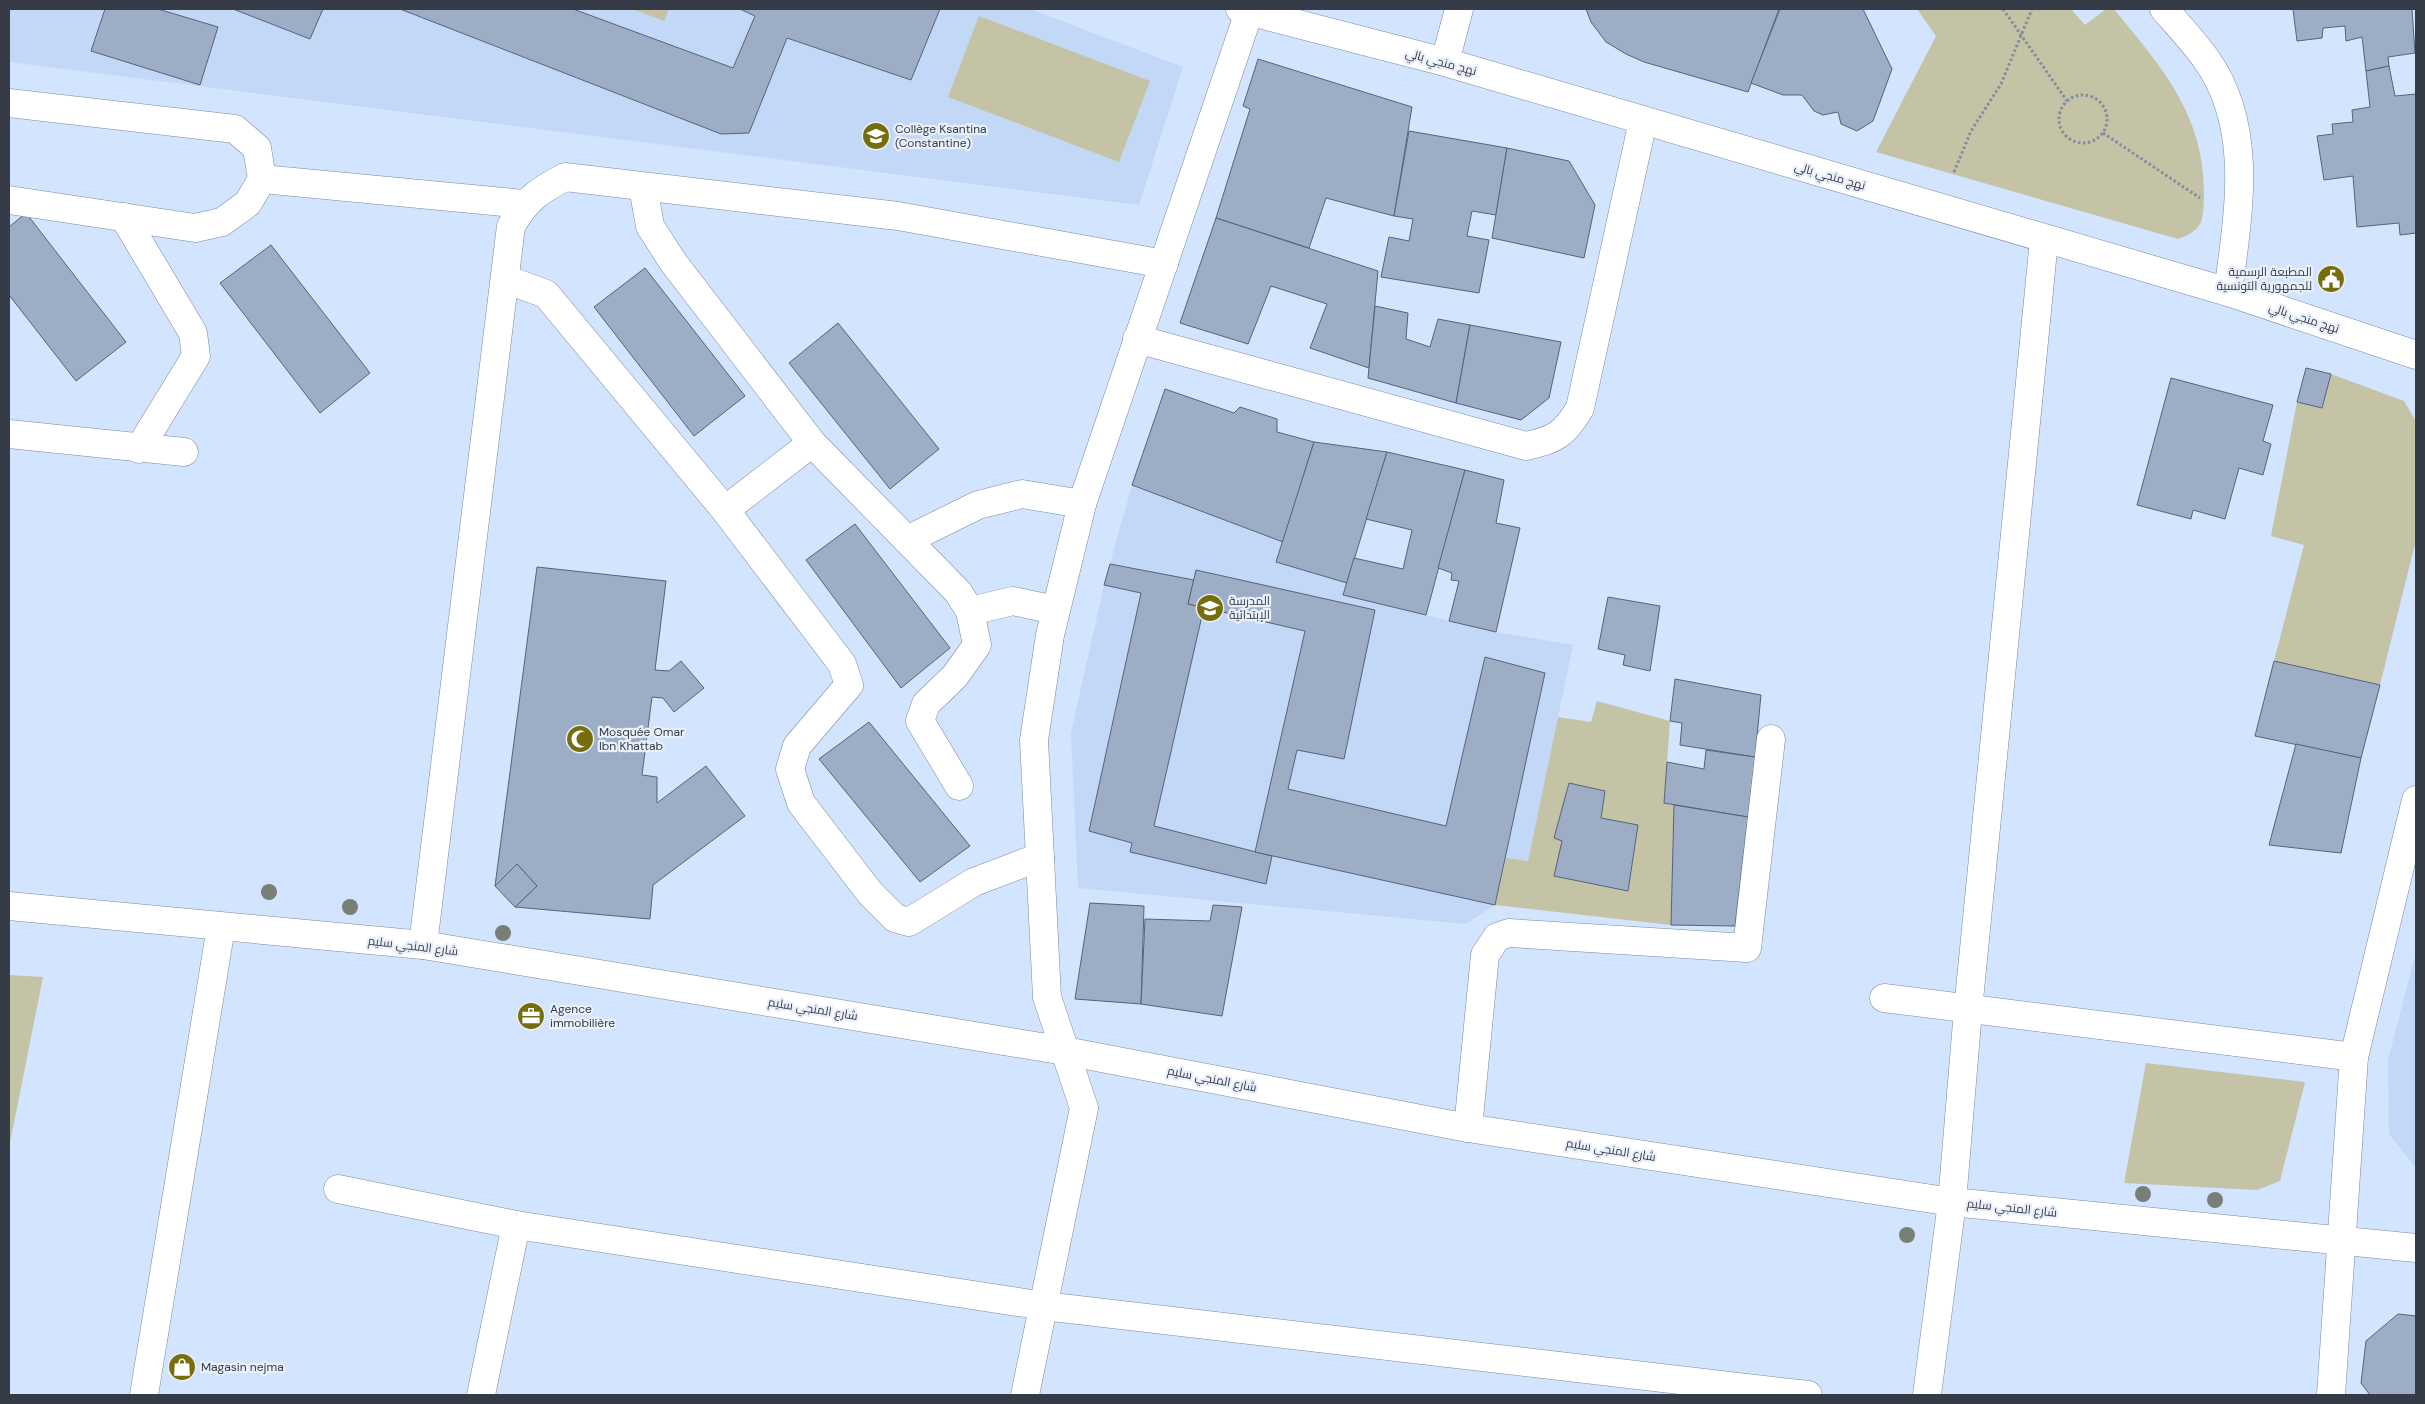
<svg xmlns="http://www.w3.org/2000/svg" width="2425" height="1404" font-family="'DM Sans',Cairo,sans-serif">
<style>
.built{fill:#c3d7f6}
.green{fill:#c5c3a5}
.building{fill:#9dadc6;stroke:#55637a}
.lines{fill:none;stroke-linecap:round;stroke-linejoin:round}
.minor-casing{stroke:#7a89a1;stroke-width:29}
.path{stroke:#818d9f;stroke-width:3;stroke-dasharray:2.5 2.5;stroke-linecap:butt}
.minor{stroke:#fff;stroke-width:28}
.tree{fill:#797f77}
.labels{text-anchor:middle;dominant-baseline:central;stroke-width:4.5;stroke-linejoin:round;paint-order:stroke}
.street-label{font-size:12px;fill:#363c47;stroke:#eaf0fb}
.poi-label{font-size:12px;fill:#363c47;stroke:#eaf0fb;text-anchor:start}
</style>
<rect width="100%" height="100%" fill="#d3e4fe"/>
<!-- built -->
<g class="built">
<polygon points="9,9 1030,9 1183,67 1139,205 9,62"/>
<polygon points="1132,485 1283,542 1276,562 1347,583 1344,595 1496,632 1573,645 1528,862 1506,858 1495,905 1466,924 1078,888 1071,733 1104,585"/>
<polygon points="2416,952 2416,1168 2389,1134 2388,1060"/>
</g>
<!-- green -->
<g class="green">
<polygon points="632,9 669,9 664,21"/>
<path d="M 1917,9 L 2071,9 L 2085,25 L 2106,9 L 2114,9 C 2162,68 2205,115 2204,196 C 2203,220 2204,230 2178,239 L 1876,152 L 1936,36 Z"/>
<polygon points="979,16 1150,81 1119,162 948,97"/>
<polygon points="2331,374 2404,401 2416,421 2416,540 2380,685 2274,661 2304,545 2271,536 2297,402 2322,408"/>
<polygon points="1597,701 1670,721 1664,803 1674,805 1671,925 1495,905 1506,858 1528,861 1558,717 1591,722"/>
<polygon points="9,975 43,977 9,1148"/>
<polygon points="2146,1063 2305,1082 2280,1181 2257,1190 2124,1183"/>
</g>
<!-- building -->
<g class="building">
<polygon points="105,9 158,9 218,27 200,85 91,51"/>
<polygon points="233,9 323,9 310,39"/>
<polygon points="400,9 573,9 733,68 755,16 740,9 940,9 911,80 787,38 749,133 721,134"/>
<polygon points="1586,9 1779,9 1748,92 1644,62 1626,54 1606,42 1591,22"/>
<polygon points="1780,9 1863,9 1892,69 1873,121 1857,131 1841,124 1838,112 1823,115 1814,111 1802,95 1783,95 1751,83"/>
<polygon points="2293,9 2412,9 2415,53 2388,57 2389,66 2366,71 2362,37 2346,41 2345,26 2323,28 2322,38 2297,41"/>
<polygon points="1258,59 1412,107 1394,216 1326,198 1309,248 1216,218 1250,109 1243,106"/>
<polygon points="2389,66 2395,96 2416,94 2416,233 2400,235 2399,223 2357,227 2353,176 2324,180 2317,136 2333,134 2332,124 2353,122 2352,110 2370,107 2366,71"/>
<polygon points="1409,131 1507,148 1496,215 1472,211 1467,236 1489,240 1479,293 1381,277 1389,237 1409,241 1413,219 1394,216"/>
<polygon points="1507,148 1569,161 1595,205 1584,258 1492,238"/>
<polygon points="26,213 126,342 76,381 9,295 9,227"/>
<polygon points="1216,218 1378,271 1369,368 1310,348 1327,304 1271,286 1248,344 1180,323"/>
<polygon points="271,245 370,373 320,413 220,283"/>
<polygon points="645,268 745,396 694,436 594,307"/>
<polygon points="1375,306 1408,313 1406,339 1430,347 1438,319 1470,325 1456,403 1368,378"/>
<polygon points="838,323 939,449 890,489 789,363"/>
<polygon points="1470,325 1561,342 1549,398 1521,420 1456,403"/>
<polygon points="2306,368 2331,374 2322,408 2297,402"/>
<polygon points="2171,378 2273,405 2263,441 2271,444 2263,475 2239,468 2225,519 2193,510 2191,519 2137,505"/>
<polygon points="1165,389 1234,413 1240,407 1277,419 1277,432 1314,442 1283,542 1132,485"/>
<polygon points="1314,442 1387,452 1347,583 1276,562"/>
<polygon points="1387,452 1465,470 1426,615 1343,595 1354,558 1403,569 1412,530 1366,519"/>
<polygon points="1465,470 1504,480 1496,523 1520,528 1496,632 1449,621 1459,581 1451,580 1452,573 1438,568"/>
<polygon points="855,524 950,648 901,688 806,560"/>
<polygon points="1110,564 1194,580 1188,604 1204,607 1154,826 1272,856 1266,884 1130,852 1132,843 1089,831 1141,593 1104,585"/>
<polygon points="537,567 666,581 655,670 669,671 681,661 704,688 674,712 663,698 652,697 642,775 657,777 657,803 706,766 745,816 653,885 650,919 515,907 537,886 517,864 495,886"/>
<polygon points="1196,570 1375,610 1344,759 1297,750 1288,789 1446,826 1485,657 1545,673 1495,905 1255,852 1305,631 1188,604"/>
<polygon points="1608,597 1660,606 1650,671 1623,665 1625,655 1598,649"/>
<polygon points="2274,661 2380,685 2361,758 2255,736"/>
<polygon points="1675,679 1761,695 1755,757 1680,745 1682,723 1670,721"/>
<polygon points="869,722 970,846 920,882 819,759"/>
<polygon points="2296,744 2361,758 2341,853 2269,845"/>
<polygon points="1706,750 1755,757 1748,817 1664,803 1667,762 1704,769"/>
<polygon points="1569,783 1605,791 1601,818 1638,825 1628,891 1554,876 1562,841 1554,838"/>
<polygon points="1674,805 1748,817 1735,926 1671,925"/>
<polygon points="517,864 537,886 515,907 495,886"/>
<polygon points="1090,903 1144,906 1141,1004 1075,999"/>
<polygon points="1213,905 1242,907 1222,1016 1141,1004 1145,919 1210,921"/>
<polygon points="2398,1314 2416,1316 2416,1395 2370,1395 2361,1383 2366,1341"/>
</g>
<g class="lines">
<!-- minor casing -->
<g class="minor-casing">
<g id="minor">
<polyline points="1240,9 1445,62 2228,292 2416,355"/>
<path d="M 2164,9 C 2178,25 2193,41 2206,59 C 2255,127 2238,215 2228,292"/>
<polyline points="1445,62 1459,9"/>
<polyline points="9,103 235,129 257,148 262,179 248,203 222,222 195,228 9,200"/>
<polyline points="262,179 524,204"/>
<polyline points="643,187 650,226 673,262 812,443 725,510"/>
<polyline points="124,217 193,333 196,356 139,449"/>
<polyline points="505,279 546,294 725,510 842,664 849,685 797,746 790,769 801,803 870,893 895,918 909,922 974,882 1040,857"/>
<path d="M 1137,339 L 1526,446 C 1555,440 1565,434 1580,408 L 1643,121"/>
<polyline points="9,434 184,452"/>
<polyline points="812,443 958,592 970,611 977,645 955,676 926,704 920,721 959,786"/>
<polyline points="907,540 978,505 1022,494 1082,504"/>
<polyline points="970,611 1013,601 1055,610"/>
<polyline points="9,906 423,945 1065,1051 1468,1128 1952,1202 2416,1248"/>
<path d="M 423,945 L 511,226 C 526,200 538,191 565,177 L 898,216 L 1164,264"/>
<polyline points="1884,998 2354,1057"/>
<polyline points="1468,1128 1485,955 1497,937 1509,933 1747,948 1771,739"/>
<polyline points="338,1189 516,1225 1044,1306 1808,1395"/>
<polyline points="144,1395 221,927"/>
<polyline points="481,1395 516,1225"/>
<polyline points="1025,1395 1084,1108 1047,997 1034,740 1050,635 1082,504 1249,12"/>
<polyline points="1927,1395 1952,1202 1968,1010 2044,240"/>
<polyline points="2331,1395 2354,1057 2416,800"/>
</g>
</g>
<!-- path -->
<g class="path">
<polyline points="2003,9 2067,101"/>
<circle cx="2083" cy="119" r="24"/>
<polyline points="2103,133 2200,198"/>
<polyline points="1954,172 1971,131 2001,84 2032,9"/>
</g>
<!-- minor -->
<use href="#minor" class="minor"/>
</g>
<!-- trees -->
<g class="tree">
<circle cx="269" cy="892" r="8"/>
<circle cx="350" cy="907" r="8"/>
<circle cx="503" cy="933" r="8"/>
<circle cx="2143" cy="1194" r="8"/>
<circle cx="2215" cy="1200" r="8"/>
<circle cx="1907" cy="1235" r="8"/>
</g>
<!-- icons -->
<defs>
<g id="university-disc" transform="scale(1.4375)"><circle r="9.5" fill="#766e0d" stroke="#eaf0fb"/><path d="M0-5L7-2L0 1L-7-2ZM-4 1L0 2.5L4 1V4Q0 6-4 4Z" fill="#fff"/></g>
<g id="civic-disc" transform="scale(1.4375)"><circle r="9.5" fill="#766e0d" stroke="#eaf0fb"/><path d="M-.6-6.5H3V-4.5H.6V-3L4-1V1h2V6H-6V1h2V-1L-.6-3ZM-1.2 2.5V6h2.4V2.5Z" fill="#fff"/></g>
<g id="school-disc" transform="scale(1.4375)"><circle r="9.5" fill="#766e0d" stroke="#eaf0fb"/><path d="M0-5L7-2L0 1L-7-2ZM-4 1L0 2.5L4 1V4Q0 6-4 4Z" fill="#fff"/></g>
<g id="mosque-disc" transform="scale(1.4375)"><circle r="9.5" fill="#766e0d" stroke="#eaf0fb"/><path d="M3.5-4.9A6 6 0 1 0 3.5 4.9A5 5 0 1 1 3.5-4.9Z" fill="#fff"/></g>
<g id="office-disc" transform="scale(1.4375)"><circle r="9.5" fill="#766e0d" stroke="#eaf0fb"/><path d="M-6-3h4V-5.5h4V-3h4V5H-6ZM-1-4.5V-3h2v-1.5ZM-6 0V1H6V0Z" fill="#fff"/></g>
<g id="shop-disc" transform="scale(1.4375)"><circle r="9.5" fill="#766e0d" stroke="#eaf0fb"/><path d="M-5-2.5h2.3a2.7 3.5 0 0 1 5.4 0H5L5.5 6h-11ZM-1.5-2.5h3a1.5 2.3 0 0 0-3 0Z" fill="#fff"/></g>
</defs>
<g fill-rule="evenodd">
<use href="#university-disc" x="876" y="136"/>
<use href="#civic-disc" x="2331" y="279"/>
<use href="#school-disc" x="1210" y="608"/>
<use href="#mosque-disc" x="580" y="739"/>
<use href="#office-disc" x="531" y="1016"/>
<use href="#shop-disc" x="182" y="1367"/>
</g>
<g class="labels">
<!-- street labels -->
<g class="street-label">
<text transform="translate(1441 62) rotate(15)">نهج منجي بالي</text>
<text transform="translate(1830 176) rotate(16)">نهج منجي بالي</text>
<text transform="translate(2304 318) rotate(18)">نهج منجي بالي</text>
<text transform="translate(413 946) rotate(7)">شارع المنجي سليم</text>
<text transform="translate(813 1009) rotate(9)">شارع المنجي سليم</text>
<text transform="translate(1212 1079) rotate(11)">شارع المنجي سليم</text>
<text transform="translate(1611 1150) rotate(9)">شارع المنجي سليم</text>
<text transform="translate(2012 1208) rotate(6)">شارع المنجي سليم</text>
</g>
<!-- poi labels -->
<g class="poi-label">
<text x="895" y="129">Collège Ksantina<tspan x="895" dy="14">(Constantine)</tspan></text>
<text x="2312" y="272" text-anchor="end">المطبعة الرسمية<tspan x="2312" dy="14">للجمهورية التونسية</tspan></text>
<text x="1229" y="601">المدرسة<tspan x="1229" dy="14">الإبتدائية</tspan></text>
<text x="599" y="732">Mosquée Omar<tspan x="599" dy="14">Ibn Khattab</tspan></text>
<text x="550" y="1009">Agence<tspan x="550" dy="14">immobilière</tspan></text>
<text x="201" y="1367">Magasin nejma</text>
</g>
</g>
<!-- border -->
<rect width="2425" height="1404" fill="none" stroke="#363c47" stroke-width="20"/>
</svg>
